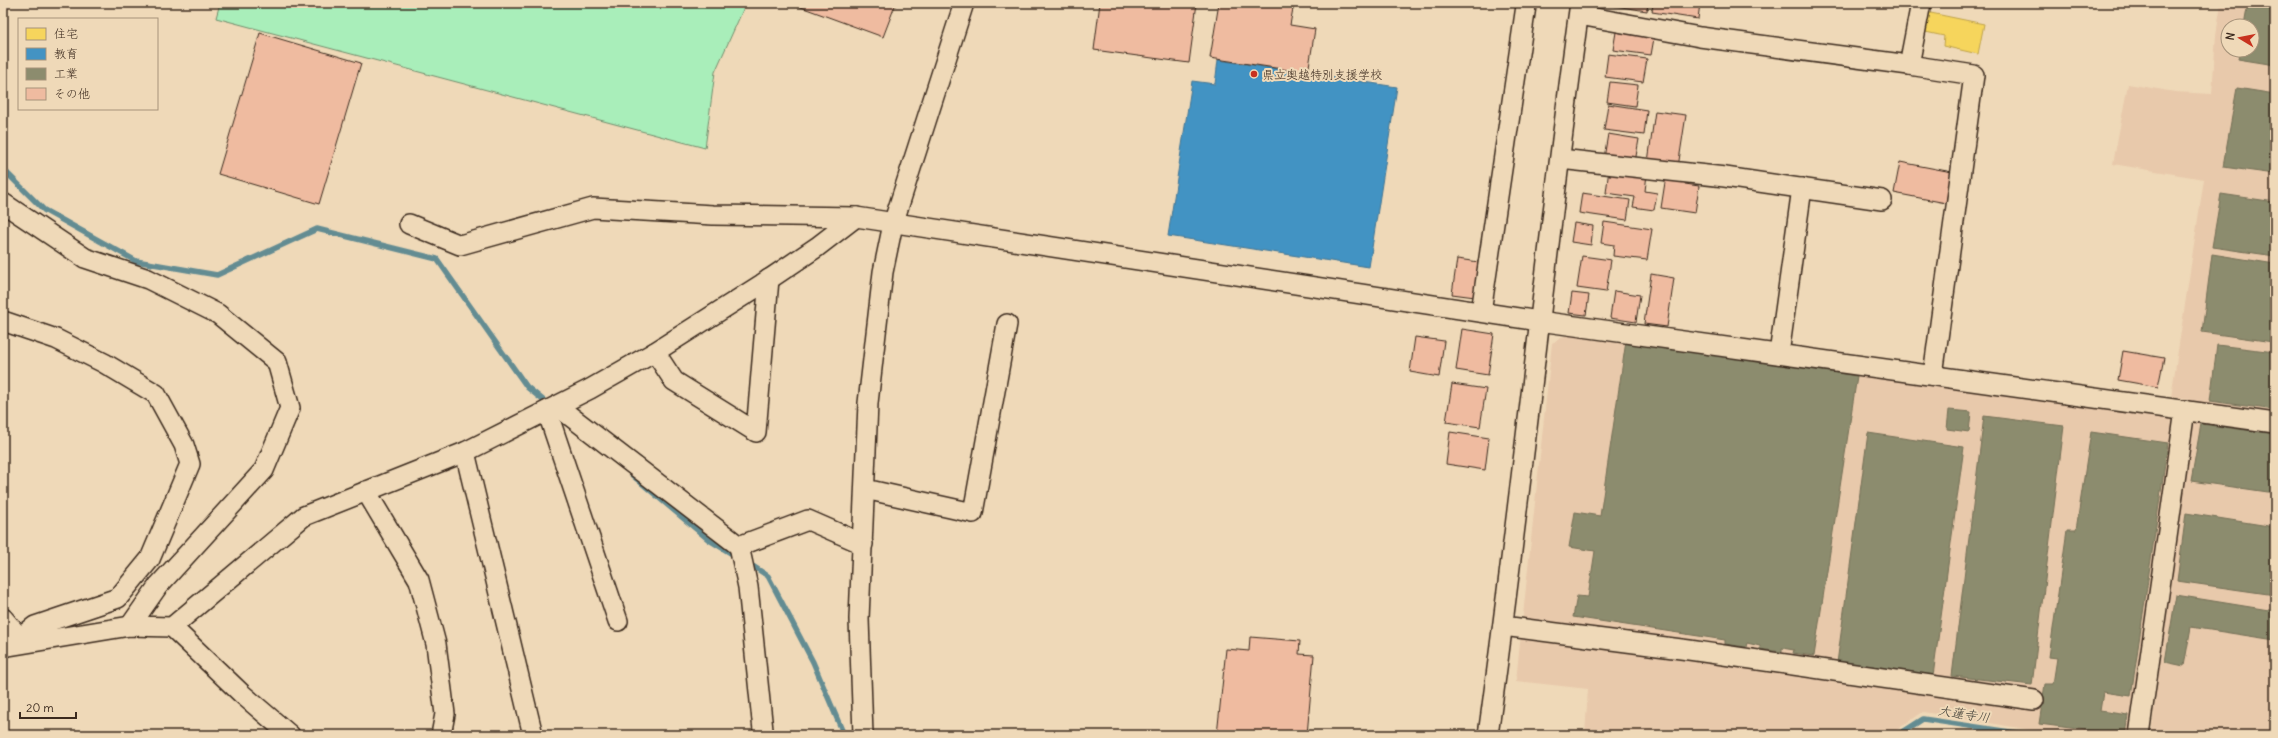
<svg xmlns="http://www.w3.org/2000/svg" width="2278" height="738" font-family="Delius,'Klee One',sans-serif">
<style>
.built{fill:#e8c9ab;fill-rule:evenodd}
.pitch{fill:#a9eeba;stroke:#728c6c}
.homes{fill:#f6d55c;stroke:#bea249}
.schools{fill:#4393c3;stroke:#417492}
.industry{fill:#8c8c6e;stroke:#746f56}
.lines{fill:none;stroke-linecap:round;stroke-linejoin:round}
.stream{stroke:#648c92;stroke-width:5.5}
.building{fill:#efbba0;stroke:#3b2a1e}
.minor-casing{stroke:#3b2a1e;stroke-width:22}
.minor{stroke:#efd9b8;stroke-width:19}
.poi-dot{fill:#c8321e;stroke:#efd9b8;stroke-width:1.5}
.labels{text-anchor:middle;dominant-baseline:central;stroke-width:4;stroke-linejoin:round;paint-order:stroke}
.poi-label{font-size:12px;fill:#3b2a1e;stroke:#efd9b8;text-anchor:start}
.water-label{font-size:13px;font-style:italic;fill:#45433b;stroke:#efd9b8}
</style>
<rect width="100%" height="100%" fill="#efd9b8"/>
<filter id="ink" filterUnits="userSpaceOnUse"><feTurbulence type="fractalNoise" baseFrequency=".025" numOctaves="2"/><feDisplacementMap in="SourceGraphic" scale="8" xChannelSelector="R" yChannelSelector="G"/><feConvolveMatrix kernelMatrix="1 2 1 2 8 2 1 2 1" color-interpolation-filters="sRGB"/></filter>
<g filter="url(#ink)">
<!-- built -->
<g class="built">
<path d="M 2221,3 L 2275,3 L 2275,735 L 2151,735 L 2191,399 L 2171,397 L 2204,179 L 2113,164 L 2128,84 L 2175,92 L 2212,94 L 2216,35 ZM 2228,26 L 2252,26 L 2252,50 L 2228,50 Z"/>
<polygon points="1574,331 2169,416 2179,426 2134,735 2061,735 1923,712 1889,735 1585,735 1588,689 1516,681 1552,343"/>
</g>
<!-- pitch -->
<polygon class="pitch" points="220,3 746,3 715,72 705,148 216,18"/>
<!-- homes -->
<polygon class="homes" points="1926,12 1984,24 1978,54 1943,46 1944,36 1921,31"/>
<!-- schools -->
<polygon class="schools" points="1218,60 1397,87 1369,267 1168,236 1192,81 1215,84"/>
<!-- industry -->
<g class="industry">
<polygon points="2248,3 2275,3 2275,65 2238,59 2240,50 2252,50 2252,26 2244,26"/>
<polygon points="2237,88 2275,94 2275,174 2223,167"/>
<polygon points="2221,194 2275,202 2275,256 2212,247"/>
<polygon points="2212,254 2275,264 2275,293 2271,311 2275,318 2273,342 2202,332"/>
<polygon points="1626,341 1857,376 1814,656 1793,653 1794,650 1782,648 1782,652 1760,649 1760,646 1747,643 1746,647 1725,644 1725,640 1573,617 1577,596 1588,597 1595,551 1569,547 1575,512 1600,516"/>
<polygon points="2217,345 2275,352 2275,410 2210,401"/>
<polygon points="1949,410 1971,412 1969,432 1947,429"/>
<polygon points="1984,416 2064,426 2032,685 1952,676"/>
<polygon points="2201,424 2275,434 2275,493 2191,481"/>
<polygon points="2091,432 2168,443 2131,696 2103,692 2100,711 2128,715 2125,735 2039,724 2045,684 2053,684 2057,658 2049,657 2067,530 2076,530"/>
<polygon points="1868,433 1964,447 1933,676 1837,663"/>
<polygon points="2186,513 2275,527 2275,595 2177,581"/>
<polygon points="2176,595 2275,611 2275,640 2191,627 2184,666 2165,662"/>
</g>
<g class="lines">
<!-- stream -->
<g class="stream">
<polyline points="3,169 44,210 136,261 217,275 317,229 437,259 527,387 549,405"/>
<polyline points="632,475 709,540 737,557"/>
<polyline points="748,563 768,576 813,662 844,735"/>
<polyline points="1898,735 1923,719 2030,735"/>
</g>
</g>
<!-- building -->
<g class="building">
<polygon points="790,3 896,3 883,37"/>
<polygon points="1100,3 1197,3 1189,63 1094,50"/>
<polygon points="1219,3 1294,3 1290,25 1315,29 1308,73 1210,58"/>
<polygon points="1616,3 1648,3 1647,11 1615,6"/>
<polygon points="1653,3 1700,3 1698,19 1652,12"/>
<polygon points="1616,32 1654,38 1651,55 1613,50"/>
<polygon points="260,33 361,63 319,204 218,174"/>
<polygon points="1608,54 1647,59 1643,82 1605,77"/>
<polygon points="1610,82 1638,85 1635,106 1607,102"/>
<polygon points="1608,104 1647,110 1644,135 1604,130"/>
<polygon points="1655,111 1686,115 1678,167 1648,162"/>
<polygon points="1608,134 1639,139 1635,162 1604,158"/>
<polygon points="1900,162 1952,172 1946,203 1894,193"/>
<polygon points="1609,169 1647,174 1645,191 1657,193 1654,210 1633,207 1635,197 1606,193"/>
<polygon points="1666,176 1686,178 1685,184 1699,186 1695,213 1661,208"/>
<polygon points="1582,193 1630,200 1627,220 1579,213"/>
<polygon points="1604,222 1652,229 1647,260 1613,256 1614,245 1601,243"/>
<polygon points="1574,223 1593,226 1591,245 1571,242"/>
<polygon points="1582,256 1611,260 1606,292 1577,288"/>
<polygon points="1457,259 1479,262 1475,297 1452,294"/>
<polygon points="1651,274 1674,278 1667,327 1644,324"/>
<polygon points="1614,291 1640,295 1636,322 1610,318"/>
<polygon points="1572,293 1589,295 1586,315 1569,313"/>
<polygon points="1462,329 1494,334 1488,375 1456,370"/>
<polygon points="1415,337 1444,341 1439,377 1410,372"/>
<polygon points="2123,351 2164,358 2158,387 2118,380"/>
<polygon points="1452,384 1486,389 1480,427 1446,422"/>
<polygon points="1450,432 1489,438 1485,470 1446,464"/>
<polygon points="1250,637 1300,641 1299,654 1314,655 1307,735 1217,735 1226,649 1249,651"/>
</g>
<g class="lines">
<!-- minor casing -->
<g class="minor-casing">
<g id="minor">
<polyline points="1579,15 1700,37 1909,65 1921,3"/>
<polyline points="1909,65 1974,75 1933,375"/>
<polyline points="1560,159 1725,177 1882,200"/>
<polyline points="3,203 85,258 148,279 218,314 277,362 290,408 264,470 158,586 130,626"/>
<polyline points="409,224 460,245 593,208 713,215 856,217 1539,321 2275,423"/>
<polyline points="1481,312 1526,6"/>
<polyline points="3,321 56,339 104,363 156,394 184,445 190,464 150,559 118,598 35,626 12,644"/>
<polyline points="655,352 674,381 756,432 769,279"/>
<polyline points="1779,354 1802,188"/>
<polyline points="557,406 739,546 808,520 863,544"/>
<polyline points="547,411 618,621"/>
<polyline points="465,452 533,735"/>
<polyline points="865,489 973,513 1007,324"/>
<polyline points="366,491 419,580 436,644 445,714 441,735"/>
<polyline points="739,546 748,587 763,730"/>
<polyline points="3,618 20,638"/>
<polyline points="1503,626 1689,650 2034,700"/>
<polyline points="172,627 242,694 290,735"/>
<polyline points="3,647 130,626 172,627 304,516 465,452 590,389 655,352 762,284 817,247 856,217"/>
<polyline points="863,735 859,619 868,403 883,272 893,224 964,3"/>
<path d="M 1488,735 C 1522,492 1546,247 1580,3"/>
<polyline points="2139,735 2185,410"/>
</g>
</g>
<!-- minor -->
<use href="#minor" class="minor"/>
</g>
</g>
<!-- markers -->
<circle class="poi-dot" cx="1254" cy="74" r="4"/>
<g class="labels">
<!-- poi labels -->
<g class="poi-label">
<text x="1262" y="74">県立奥越特別支援学校</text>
</g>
<!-- water labels -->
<g class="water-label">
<text transform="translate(1964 714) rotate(9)">大蓮寺川</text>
</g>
</g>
<!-- margin -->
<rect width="2278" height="738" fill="none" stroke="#efd9b8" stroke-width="16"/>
<rect x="8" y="8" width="2262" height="722" fill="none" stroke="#3b2a1e" stroke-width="1.5" filter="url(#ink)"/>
<!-- legend -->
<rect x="18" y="18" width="140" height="92" fill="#efd9b8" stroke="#a7937a"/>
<rect x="26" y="28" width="20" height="12" fill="#f6d55c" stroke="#a7937a"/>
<text x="54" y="38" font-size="12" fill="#3b2a1e">住宅</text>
<rect x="26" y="48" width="20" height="12" fill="#4393c3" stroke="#a7937a"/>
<text x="54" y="58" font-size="12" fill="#3b2a1e">教育</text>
<rect x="26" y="68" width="20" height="12" fill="#8c8c6e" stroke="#a7937a"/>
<text x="54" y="78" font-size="12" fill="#3b2a1e">工業</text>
<rect x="26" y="88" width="20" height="12" fill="#efbba0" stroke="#a7937a"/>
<text x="54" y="98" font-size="12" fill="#3b2a1e">その他</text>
<!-- north arrow -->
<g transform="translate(2240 38) rotate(280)"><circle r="19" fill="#efd9b8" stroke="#a7937a"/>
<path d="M0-3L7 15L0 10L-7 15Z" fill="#c8321e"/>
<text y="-6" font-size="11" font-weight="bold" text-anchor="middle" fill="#3b2a1e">N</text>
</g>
<!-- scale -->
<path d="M20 712v6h56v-6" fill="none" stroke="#3b2a1e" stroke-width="2"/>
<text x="26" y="712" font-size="12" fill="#3b2a1e" stroke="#efd9b8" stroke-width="3" paint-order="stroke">20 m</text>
</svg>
